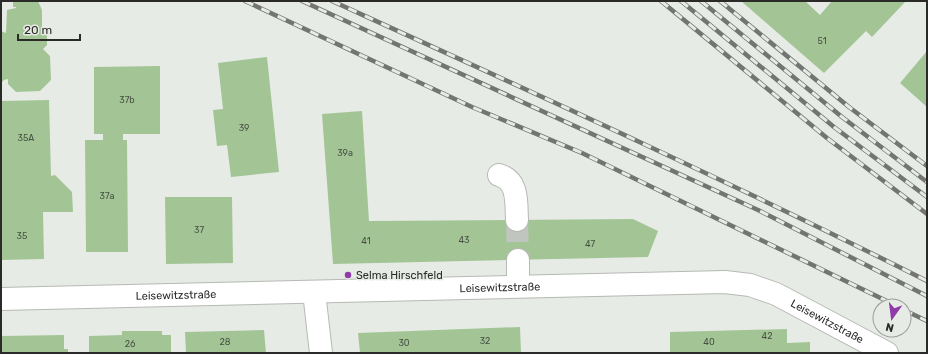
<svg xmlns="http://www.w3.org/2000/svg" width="928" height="354" font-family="Rubik,sans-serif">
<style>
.building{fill:#a3c596}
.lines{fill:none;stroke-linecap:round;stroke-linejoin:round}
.minor-tunnel{stroke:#c1c5c0;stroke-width:22;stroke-dasharray:22 11;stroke-linecap:butt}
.minor-casing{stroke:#b6b9b4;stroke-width:24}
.minor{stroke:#fff;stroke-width:22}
.rail-casing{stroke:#737572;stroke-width:4.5}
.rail{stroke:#e7ebe6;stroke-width:3;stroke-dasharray:9;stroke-linecap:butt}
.poi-dot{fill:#8f3ba9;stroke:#e7ebe6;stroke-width:1.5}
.labels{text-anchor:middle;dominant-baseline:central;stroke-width:3;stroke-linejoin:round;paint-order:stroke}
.number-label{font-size:9px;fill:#485244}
.poi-label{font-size:11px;fill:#2a2b29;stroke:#e7ebe6;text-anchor:start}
.street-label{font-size:11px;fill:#2a2b29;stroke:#e7ebe6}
</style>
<rect width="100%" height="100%" fill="#e7ebe6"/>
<!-- building -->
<g class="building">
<polygon points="13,1 38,1 42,10 42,28 47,32 47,45 43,49 50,56 51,80 40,91 16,92 8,84 8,79 4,80 1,83 1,31 6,33 7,10 16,8 16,7 13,7"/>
<polygon points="741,1 805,1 820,15 832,1 906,1 872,37 866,31 824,73"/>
<polygon points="927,51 927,107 900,83"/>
<polygon points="267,57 279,172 231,177 227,145 217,146 213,110 223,109 218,63"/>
<polygon points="160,66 160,134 123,134 123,140 127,140 128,252 86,252 85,140 103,140 103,134 94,134 94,67"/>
<polygon points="49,100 51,176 55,175 72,192 73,212 43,212 44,259 1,260 1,101"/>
<polygon points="362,111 369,221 633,219 658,231 648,257 333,264 322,114"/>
<polygon points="165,197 232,197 233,263 166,264"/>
<polygon points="520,327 521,353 360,353 358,333"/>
<polygon points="787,329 787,343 810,342 810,353 670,353 670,332"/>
<polygon points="264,330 266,353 186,353 185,332"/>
<polygon points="122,331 162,331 162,335 171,335 171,353 89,353 89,336 122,335"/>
<polygon points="64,335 64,349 68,349 68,353 1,353 1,336"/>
</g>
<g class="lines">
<!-- minor-tunnel -->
<polyline class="minor-tunnel" points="517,220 518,260"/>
<!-- minor casing -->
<g class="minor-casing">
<g id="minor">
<path d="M 499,175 C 519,181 516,203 517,220"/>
<polyline points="518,260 518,286"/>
<polyline points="314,292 321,353"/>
<path id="s1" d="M 1,299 L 725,282 L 750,285 L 776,294 L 887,353"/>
</g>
</g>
<!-- minor -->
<use href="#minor" class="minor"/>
<!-- rail casing -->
<g class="rail-casing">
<g id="rail">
<polyline points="245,1 472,107 582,153 897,306"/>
<polyline points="302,1 758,210 927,296"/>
<path d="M 332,1 C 532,92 731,182 927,281"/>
<polyline points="661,1 827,138 927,214"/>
<polyline points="681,1 834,127 927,197"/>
<polyline points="701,1 842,117 927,182"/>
<polyline points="720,1 849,107 927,166"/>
<polyline points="904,310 927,321"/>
</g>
</g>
<!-- rail -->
<use href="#rail" class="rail"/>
</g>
<!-- markers -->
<circle class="poi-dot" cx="348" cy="275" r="4"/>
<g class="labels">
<!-- number labels -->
<g class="number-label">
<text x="822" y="41">51</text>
<text x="127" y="100">37b</text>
<text x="244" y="128">39</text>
<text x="26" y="138">35A</text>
<text x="345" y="153">39a</text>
<text x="107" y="196">37a</text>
<text x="199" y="230">37</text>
<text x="22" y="236">35</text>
<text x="464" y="240">43</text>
<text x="366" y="241">41</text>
<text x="590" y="244">47</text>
<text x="767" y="336">42</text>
<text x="485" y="341">32</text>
<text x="225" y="342">28</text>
<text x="709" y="342">40</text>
<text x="404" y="343">30</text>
<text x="130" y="344">26</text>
</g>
<!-- poi labels -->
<g class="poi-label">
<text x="356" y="275">Selma Hirschfeld</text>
</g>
<!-- street labels -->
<g class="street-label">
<text stroke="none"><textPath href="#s1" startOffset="499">Leisewitzstraße</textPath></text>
<text stroke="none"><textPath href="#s1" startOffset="175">Leisewitzstraße</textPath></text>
<text stroke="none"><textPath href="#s1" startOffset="835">Leisewitzstraße</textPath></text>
</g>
</g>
<!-- border -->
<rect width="928" height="354" fill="none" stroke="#2a2b29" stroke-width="4"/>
<!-- north arrow -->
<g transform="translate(892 318) rotate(194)"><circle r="19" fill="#e7ebe6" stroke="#9b9e9a"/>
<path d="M0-3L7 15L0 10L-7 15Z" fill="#8f3ba9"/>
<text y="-6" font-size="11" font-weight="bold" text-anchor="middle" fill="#2a2b29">N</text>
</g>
<!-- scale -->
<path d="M18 34v6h62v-6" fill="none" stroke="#2a2b29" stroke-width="2"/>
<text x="24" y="34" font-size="12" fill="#2a2b29" stroke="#e7ebe6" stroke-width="3" paint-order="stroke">20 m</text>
</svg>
